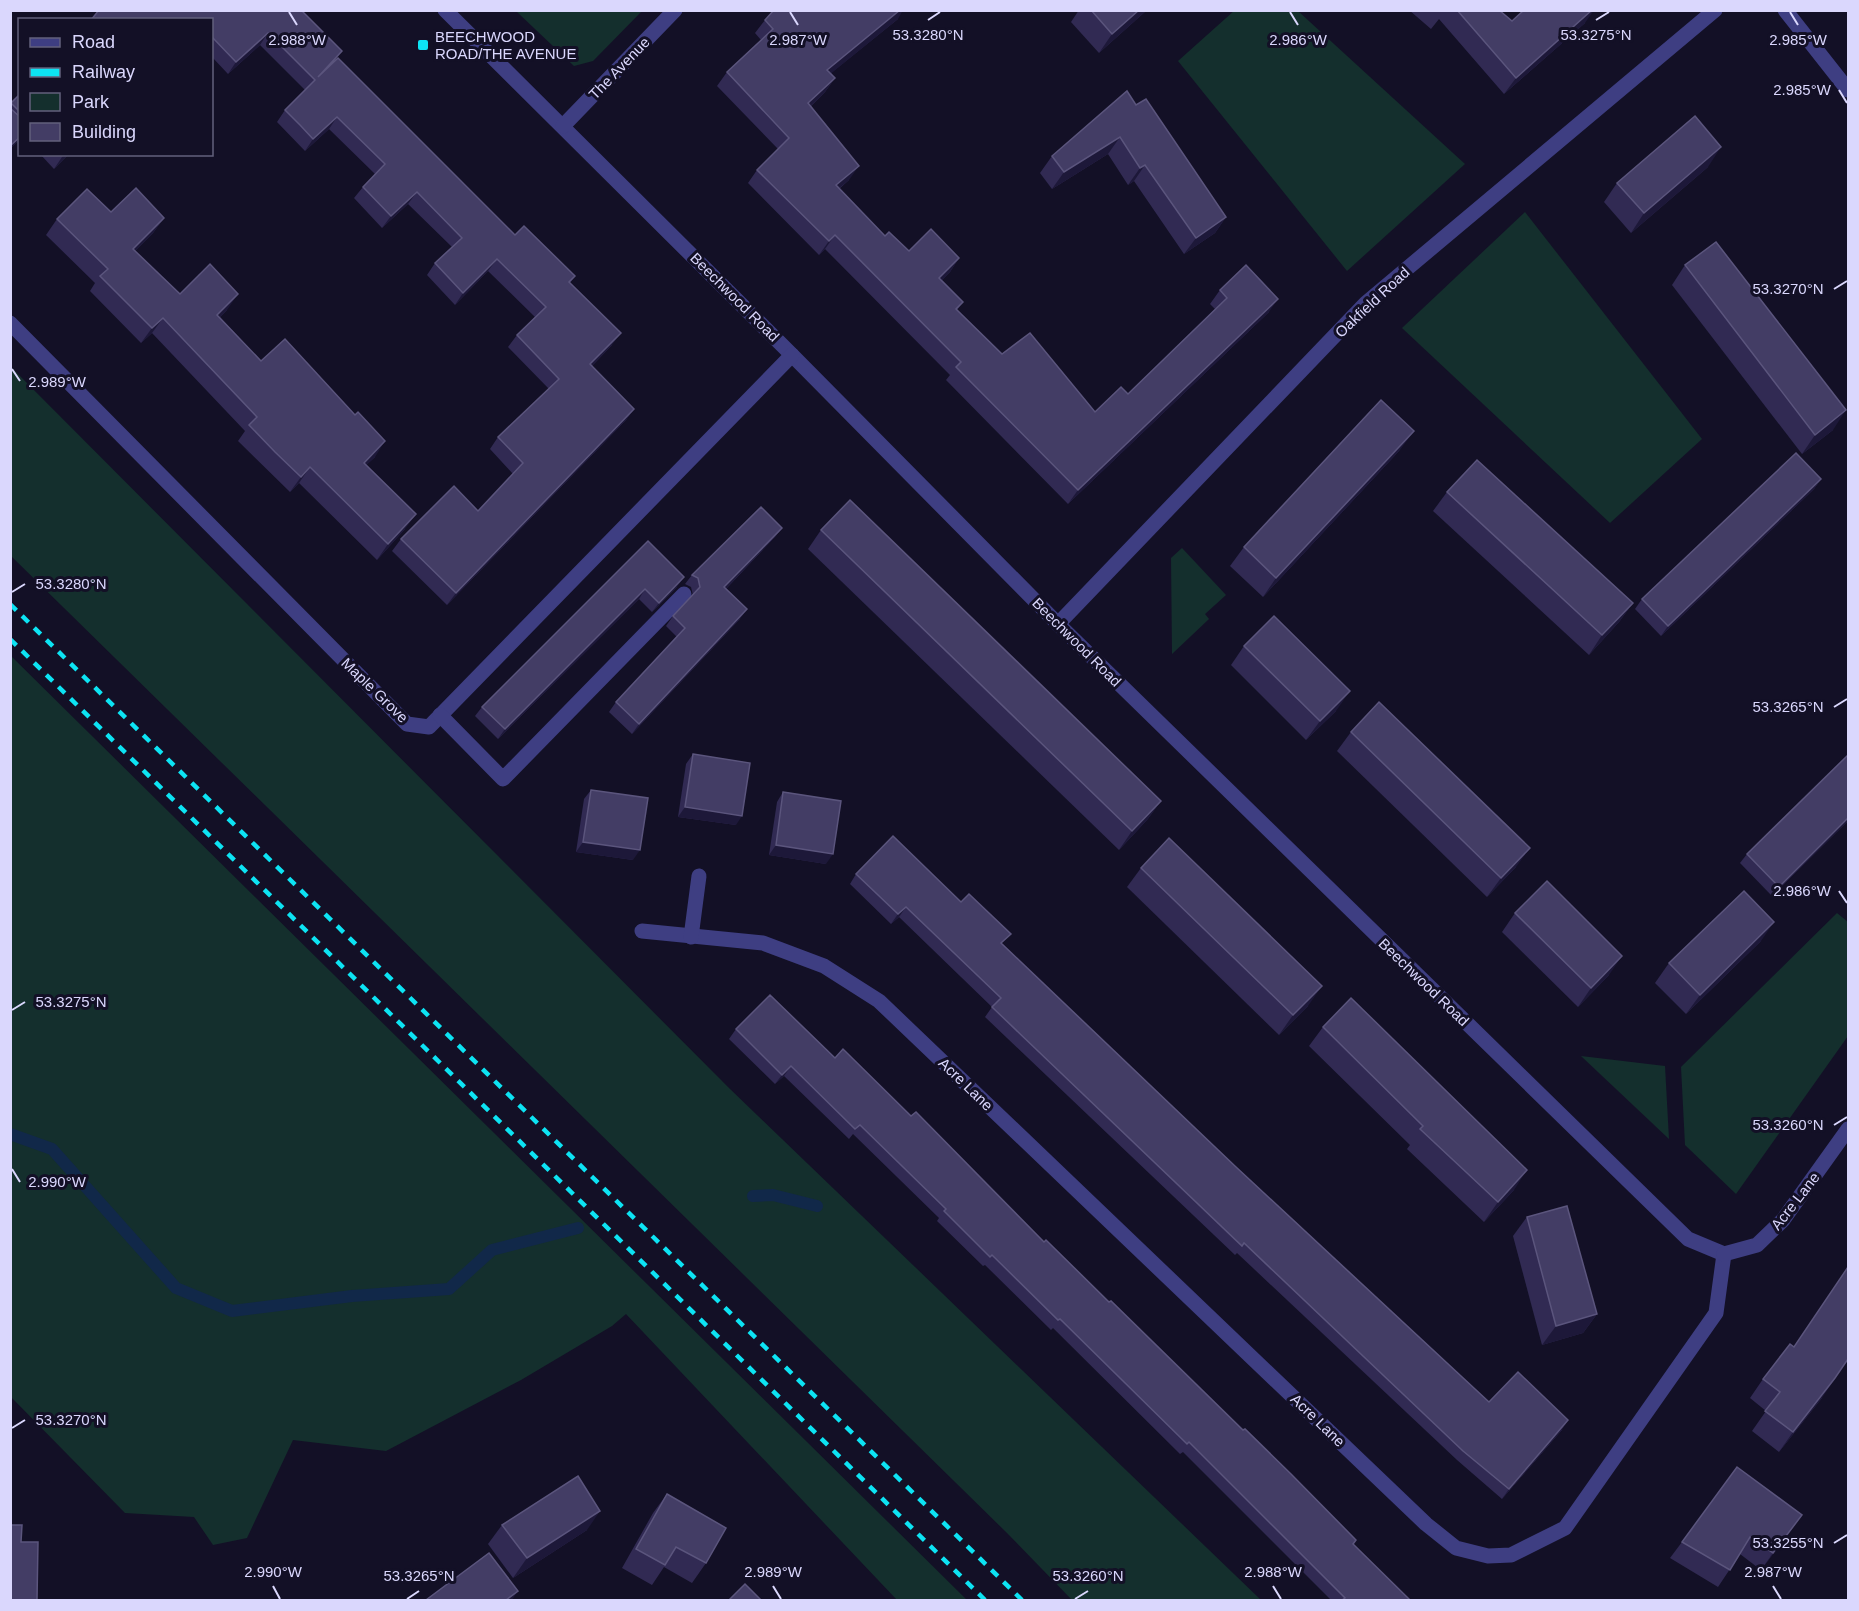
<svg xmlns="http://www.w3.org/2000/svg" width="1859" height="1611" font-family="Arial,sans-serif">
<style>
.green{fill:#142f2d}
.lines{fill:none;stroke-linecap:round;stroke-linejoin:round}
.stream{stroke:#112849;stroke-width:12}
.minor{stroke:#3e3e82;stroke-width:15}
.rail{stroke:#0de3f3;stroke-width:4.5;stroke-dasharray:9 8;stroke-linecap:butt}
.wall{fill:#312a53}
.shaded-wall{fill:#1d1839}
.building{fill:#433d65;stroke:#5b557d;stroke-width:1.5}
.ticks{fill:none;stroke:#dad7fd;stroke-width:2}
.poi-dot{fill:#0de3f3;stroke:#131026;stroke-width:2}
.labels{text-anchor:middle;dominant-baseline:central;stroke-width:6;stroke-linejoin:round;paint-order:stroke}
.poi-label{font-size:15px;fill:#dad7fd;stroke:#131026;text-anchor:start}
.street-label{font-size:15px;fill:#dad7fd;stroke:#131026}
.ticks-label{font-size:15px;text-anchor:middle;fill:#dad7fd;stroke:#131026;stroke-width:6;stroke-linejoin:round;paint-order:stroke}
</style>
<rect width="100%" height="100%" fill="#131026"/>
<!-- green -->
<g class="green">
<polygon points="1235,10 1298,11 1465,164 1347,271 1178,61"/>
<polygon points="516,11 642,11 593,61 574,66"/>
<polygon points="1525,212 1702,439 1610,523 1402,328"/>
<polygon points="10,366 729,1088 1261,1600 1072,1600 1007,1533 11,556"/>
<polygon points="1182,548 1226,595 1205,614 1209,619 1172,654 1171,558"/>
<polygon points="10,655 967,1600 897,1600 626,1314 612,1326 521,1380 386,1451 293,1440 247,1538 213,1545 194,1517 125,1513 11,1397"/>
<polygon points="1837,913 1848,922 1848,1036 1736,1194 1685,1145 1681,1067"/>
<polygon points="1581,1056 1665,1066 1669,1139"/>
</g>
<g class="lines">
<!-- stream -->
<g class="stream">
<polyline points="10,1134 52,1149 176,1288 232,1311 352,1296 449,1289 492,1250 578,1228"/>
<polyline points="753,1196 773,1195 817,1206"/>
</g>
<!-- minor -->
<g class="minor">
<polyline points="445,10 792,355 1058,624 1688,1239 1724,1254"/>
<polyline points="1785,10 1848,90"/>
<polyline points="563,126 675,10"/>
<polyline points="10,323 407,724 429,727 792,355"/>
<polyline points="1058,624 1366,303 1715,10"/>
<polyline points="440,715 503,779 684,594"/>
<polyline points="642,931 763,943 824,966 879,1001 1426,1524 1456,1548 1488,1556 1511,1555 1565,1528 1716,1313 1724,1254"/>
<polyline points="691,937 699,876"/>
<polyline points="1724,1254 1757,1245 1783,1220 1848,1129"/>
</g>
<!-- rail -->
<g class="rail">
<polyline points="10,604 1022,1600"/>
<polyline points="10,639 985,1600"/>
</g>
</g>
<!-- wall -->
<g class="wall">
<polygon points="287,10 515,235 575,276 570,283 612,345 592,366 634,409 626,420 447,605 392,551 401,539 478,511 513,474 490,449 498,437 549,389 508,347 517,335 535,317 488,271 455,305 427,275 435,263 452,247 408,204 382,228 354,198 363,187 375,174 329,129 305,151 277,122 285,110 305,90 260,45 228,74 212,57 212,20"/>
<polygon points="1079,10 1147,10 1099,53 1071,22"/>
<polygon points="1409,10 1499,10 1512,21 1585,23 1504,94 1439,19 1431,29"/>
<polygon points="898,19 831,73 835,78 825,92 811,106 849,180 839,189 885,236 909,251 959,258 950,272 942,280 963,302 957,310 1002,354 1095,412 1128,394 1215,309 1210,304 1220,290 1269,312 1068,504 946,380 950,375 825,249 819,255 748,183 757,170 778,149 717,86 727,72 761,40 755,33 765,20"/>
<polygon points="20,94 20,139 10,149 10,103"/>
<polygon points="1136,105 1226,217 1215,233 1184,254 1134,181 1128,185 1108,154 1052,189 1040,173 1052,156"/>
<polygon points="40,154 69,154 54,169"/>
<polygon points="1708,167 1631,233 1604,202 1617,183"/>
<polygon points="111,212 164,218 153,233 135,251 180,294 227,310 220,317 261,361 375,457 366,465 405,529 377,560 299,483 290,492 238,441 245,431 152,333 141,343 90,291 95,283 46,235 57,219"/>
<polygon points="1685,265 1833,430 1802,454 1672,285"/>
<polygon points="1400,450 1263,597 1230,566 1244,547"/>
<polygon points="1821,479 1814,489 1661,636 1635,609 1642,599"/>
<polygon points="1447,492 1633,603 1619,622 1589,655 1433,511"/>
<polygon points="782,528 775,537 726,589 740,619 632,734 609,712 616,702 677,637 666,626 673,616 693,595 691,587 685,584 692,575"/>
<polygon points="821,530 1161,801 1147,820 1119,850 808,549"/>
<polygon points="648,541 677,587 652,612 639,599 498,739 475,716 482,707"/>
<polygon points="1244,646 1336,711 1306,740 1231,665"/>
<polygon points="1351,732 1516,867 1487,897 1337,751"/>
<polygon points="693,754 736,825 678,817 686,764"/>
<polygon points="591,790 633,860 576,852 584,799"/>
<polygon points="783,792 826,864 769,855 777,802"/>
<polygon points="1848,821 1772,896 1740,863 1747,854"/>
<polygon points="1141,868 1308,1006 1279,1035 1127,887"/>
<polygon points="856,874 1003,945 1236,1167 1489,1402 1562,1430 1502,1499 1457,1460 1237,1253 1235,1255 985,1017 992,1007 899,917 891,924 850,884"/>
<polygon points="1515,913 1609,975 1578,1007 1502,932"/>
<polygon points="1761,941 1686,1014 1655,983 1669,963"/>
<polygon points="1323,1027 1514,1190 1484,1222 1407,1149 1410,1145 1309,1046"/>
<polygon points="736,1029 835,1058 911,1116 1044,1242 1410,1600 1331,1600 1183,1452 1180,1454 1053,1328 1051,1330 985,1265 983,1266 937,1221 939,1218 853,1134 849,1139 784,1076 775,1084 729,1039"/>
<polygon points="1527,1217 1597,1314 1583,1333 1542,1345 1513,1236"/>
<polygon points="1794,1347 1822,1398 1779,1452 1752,1431 1766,1411 1750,1398 1763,1379"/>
<polygon points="667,1494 706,1563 692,1583 664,1567 652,1585 622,1568 653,1513"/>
<polygon points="1802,1515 1761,1570 1740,1554 1718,1587 1670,1558 1682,1542"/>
<polygon points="502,1525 587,1530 513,1578 488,1544"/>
</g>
<!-- shaded-wall -->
<g class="shaded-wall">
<polygon points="900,10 903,10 898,19 818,84 827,70"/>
<polygon points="1139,10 1147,10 1099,53 1112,34"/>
<polygon points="1592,10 1594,10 1585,23 1504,94 1516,78"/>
<polygon points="268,33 260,45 228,74 236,62"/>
<polygon points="835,78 825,92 799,117 808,103"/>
<polygon points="337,117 329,129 305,151 313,139"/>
<polygon points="20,137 20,139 10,149 10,146"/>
<polygon points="1120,137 1108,154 1052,189 1064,172"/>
<polygon points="1721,147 1708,167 1631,233 1644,213"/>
<polygon points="65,154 69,154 54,169 62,157"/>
<polygon points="1145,165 1134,181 1128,185 1140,168"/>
<polygon points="859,166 849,180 826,199 836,185"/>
<polygon points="417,192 408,204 382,228 391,216"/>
<polygon points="1226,217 1215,233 1184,254 1196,238"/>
<polygon points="164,218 153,233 122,264 133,249"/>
<polygon points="835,235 825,249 819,255 829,241"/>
<polygon points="959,258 950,272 930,292 939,278"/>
<polygon points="497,259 488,271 455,305 463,293"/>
<polygon points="238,294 227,310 207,330 217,315"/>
<polygon points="1278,299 1269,312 1068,504 1078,490"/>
<polygon points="163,318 152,333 141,343 152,328"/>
<polygon points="621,333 612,345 582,376 590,364"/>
<polygon points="634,409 626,420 447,605 456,593"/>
<polygon points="1846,410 1833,430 1802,454 1815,435"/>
<polygon points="1414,431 1400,450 1263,597 1276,578"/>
<polygon points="385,441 375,457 353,478 364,463"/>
<polygon points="310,467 299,483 290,492 301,477"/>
<polygon points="1821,479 1814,489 1661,636 1668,626"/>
<polygon points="416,514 405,529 377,560 388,544"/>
<polygon points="782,528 775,537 718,597 724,587"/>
<polygon points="684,577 677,587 652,612 659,603"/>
<polygon points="645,589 639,599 498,739 505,729"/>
<polygon points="1633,603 1619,622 1589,655 1602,635"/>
<polygon points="747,609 740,619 632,734 639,724"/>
<polygon points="1350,691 1336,711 1306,740 1320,721"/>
<polygon points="1161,801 1147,820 1119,850 1132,831"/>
<polygon points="685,807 742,816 736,825 678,817"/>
<polygon points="1848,818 1848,821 1772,896 1779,887"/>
<polygon points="583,842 640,850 633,860 576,852"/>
<polygon points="776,845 833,854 826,864 769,855"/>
<polygon points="1530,848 1516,867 1487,897 1501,878"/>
<polygon points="906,907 899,917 891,924 898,914"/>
<polygon points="1774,922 1761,941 1686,1014 1700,995"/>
<polygon points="1622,956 1609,975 1578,1007 1591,988"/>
<polygon points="1322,986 1308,1006 1279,1035 1293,1015"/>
<polygon points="791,1066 784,1076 775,1084 782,1075"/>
<polygon points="1527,1170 1514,1190 1484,1222 1498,1202"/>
<polygon points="1597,1314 1583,1333 1542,1345 1556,1326"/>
<polygon points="1848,1359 1822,1398 1779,1452 1793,1432"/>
<polygon points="1568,1420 1562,1430 1502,1499 1509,1489"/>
<polygon points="600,1511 587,1530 513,1578 527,1558"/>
<polygon points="1802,1515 1790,1532 1761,1570 1773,1553"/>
<polygon points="518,1591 512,1600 506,1600"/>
</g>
<!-- building -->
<g class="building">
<polygon points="99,10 301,10 342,51 318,77 338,58 515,235 524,226 575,276 569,282 621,333 590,364 634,409 456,593 401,539 454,486 478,511 523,463 498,437 559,379 517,335 546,307 497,259 463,293 435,263 462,238 417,192 391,216 363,187 385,164 337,117 313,139 300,125 285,110 315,80 268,33 236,62 212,37 212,20 91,20"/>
<polygon points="774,10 900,10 827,70 835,78 808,103 859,166 836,185 885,236 889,232 909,251 931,229 959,258 939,278 963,302 956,309 1002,354 1030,333 1095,412 1121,387 1128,394 1227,298 1220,290 1246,265 1278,299 1078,490 956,367 961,362 835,235 829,241 757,170 789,138 727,72 773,29 765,20"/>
<polygon points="1091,10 1139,10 1112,34"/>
<polygon points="1457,10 1499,10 1512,21 1524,10 1592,10 1516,78"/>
<polygon points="1127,91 1136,105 1146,99 1226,217 1196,238 1145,165 1140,168 1120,137 1064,172 1052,156"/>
<polygon points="20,94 20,112 11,103"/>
<polygon points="10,108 20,117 20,137 10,146"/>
<polygon points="1695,116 1721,147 1644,213 1617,183"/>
<polygon points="136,188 164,218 133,249 180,294 210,264 238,294 217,315 261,361 285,339 355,415 358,412 385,441 364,463 416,514 388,544 310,467 301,477 275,452 249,425 257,417 163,318 152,328 100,276 108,269 57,219 87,189 111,212"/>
<polygon points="1716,242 1846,410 1815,435 1685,265"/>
<polygon points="1381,400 1414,431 1276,578 1244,547"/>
<polygon points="1796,453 1821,479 1668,626 1642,599"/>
<polygon points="1477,460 1633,603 1602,635 1447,492"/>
<polygon points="850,500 1161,801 1132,831 821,530"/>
<polygon points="761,507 782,528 724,587 747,609 639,724 616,702 685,628 673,616 700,587 698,578 692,575"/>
<polygon points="648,541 684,577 659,603 645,589 505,729 482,707"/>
<polygon points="1274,616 1350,691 1320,721 1244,646"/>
<polygon points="1379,702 1530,848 1501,878 1351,732"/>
<polygon points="693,754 750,763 742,816 685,807"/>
<polygon points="1848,755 1848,818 1779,887 1747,854"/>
<polygon points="591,790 648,798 640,850 583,842"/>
<polygon points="783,792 841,801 833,854 776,845"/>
<polygon points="893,836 961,902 969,894 1011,934 1001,943 1236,1167 1489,1402 1518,1372 1568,1420 1509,1489 1463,1451 1244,1243 1242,1246 992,1007 1001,998 906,907 898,914 856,874"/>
<polygon points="1169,838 1322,986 1293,1015 1141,868"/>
<polygon points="1547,881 1622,956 1591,988 1515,913"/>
<polygon points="1744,891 1774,922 1700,995 1669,963"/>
<polygon points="770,995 835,1058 843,1049 911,1116 916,1112 1044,1242 1046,1240 1109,1302 1111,1301 1243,1430 1245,1429 1291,1474 1356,1540 1353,1544 1410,1600 1342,1600 1345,1598 1189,1442 1187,1444 1060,1319 1058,1320 992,1255 990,1257 944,1211 946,1209 860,1125 855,1129 791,1066 782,1075 736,1029"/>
<polygon points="1351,998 1527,1170 1498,1202 1420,1129 1423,1126 1323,1027"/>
<polygon points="1567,1206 1597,1314 1556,1326 1527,1217"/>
<polygon points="1848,1267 1848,1359 1835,1378 1793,1432 1765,1411 1780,1392 1763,1379 1790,1344 1794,1347"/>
<polygon points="1737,1467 1802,1515 1773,1553 1750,1537 1730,1570 1682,1542"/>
<polygon points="578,1476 600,1511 527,1558 502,1525"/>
<polygon points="667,1494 726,1528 706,1563 676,1547 665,1565 636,1549"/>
<polygon points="10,1525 22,1525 21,1542 38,1542 37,1600 10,1600"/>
<polygon points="489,1553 518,1591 506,1600 426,1600"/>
<polygon points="745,1584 761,1600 729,1600"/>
</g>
<!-- ticks -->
<path class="ticks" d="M 289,12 L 297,25M 790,12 L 798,25M 1290,12 L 1298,25M 1790,12 L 1798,25M 928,20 L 940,12M 1596,20 L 1609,12M 1839,90 L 1847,103M 1834,289 L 1847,281M 12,369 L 20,381M 12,592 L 25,584M 1834,707 L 1847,699M 1839,891 L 1847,903M 12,1010 L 25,1002M 1834,1125 L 1847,1117M 12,1169 L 20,1182M 12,1428 L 25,1420M 1834,1543 L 1847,1535M 273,1586 L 280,1599M 773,1586 L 781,1599M 1273,1586 L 1281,1599M 1773,1586 L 1781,1599M 407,1599 L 419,1591M 1075,1599 L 1088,1591"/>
<!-- markers -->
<rect class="poi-dot" x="417" y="39" width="12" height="12" rx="3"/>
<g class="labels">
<!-- poi labels -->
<g class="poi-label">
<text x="435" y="36">BEECHWOOD<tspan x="435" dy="17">ROAD/THE AVENUE</tspan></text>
</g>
<!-- street labels -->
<g class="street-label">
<text transform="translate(619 68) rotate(-46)">The Avenue</text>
<text transform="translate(735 297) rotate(45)">Beechwood Road</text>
<text transform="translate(1372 302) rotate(-43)">Oakfield Road</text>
<text transform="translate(1077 642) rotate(45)">Beechwood Road</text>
<text transform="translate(375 690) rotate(44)">Maple Grove</text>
<text transform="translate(1424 982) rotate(44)">Beechwood Road</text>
<text transform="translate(966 1084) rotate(44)">Acre Lane</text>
<text transform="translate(1795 1201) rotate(-52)">Acre Lane</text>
<text transform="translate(1318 1420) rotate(44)">Acre Lane</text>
</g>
</g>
<g class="ticks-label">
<text x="928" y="40">53.3280°N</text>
<text x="1596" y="40">53.3275°N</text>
<text x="297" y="45">2.988°W</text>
<text x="798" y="45">2.987°W</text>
<text x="1298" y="45">2.986°W</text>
<text x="1798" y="45">2.985°W</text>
<text x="1802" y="95">2.985°W</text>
<text x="1788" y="294">53.3270°N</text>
<text x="57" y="387">2.989°W</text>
<text x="71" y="589">53.3280°N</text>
<text x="1788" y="712">53.3265°N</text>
<text x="1802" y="896">2.986°W</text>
<text x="71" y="1007">53.3275°N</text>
<text x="1788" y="1130">53.3260°N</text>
<text x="57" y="1187">2.990°W</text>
<text x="71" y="1425">53.3270°N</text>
<text x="1788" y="1548">53.3255°N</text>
<text x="273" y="1577">2.990°W</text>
<text x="773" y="1577">2.989°W</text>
<text x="1273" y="1577">2.988°W</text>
<text x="1773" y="1577">2.987°W</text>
<text x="419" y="1581">53.3265°N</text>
<text x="1088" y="1581">53.3260°N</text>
</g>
<!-- border -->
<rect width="1859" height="1611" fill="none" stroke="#dad7fd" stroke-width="24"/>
<!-- legend -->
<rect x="18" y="18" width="195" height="138" fill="#131026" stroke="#63607c" stroke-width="1.5"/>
<rect x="30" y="38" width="30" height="9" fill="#3e3e82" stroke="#63607c" stroke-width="1.5"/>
<text x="72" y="48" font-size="18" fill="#dad7fd">Road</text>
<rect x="30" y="68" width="30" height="9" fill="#0de3f3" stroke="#63607c" stroke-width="1.5"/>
<text x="72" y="78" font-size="18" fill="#dad7fd">Railway</text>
<rect x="30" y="93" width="30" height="18" fill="#142f2d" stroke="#63607c" stroke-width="1.5"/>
<text x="72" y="108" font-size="18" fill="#dad7fd">Park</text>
<rect x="30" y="123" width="30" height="18" fill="#433d65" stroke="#63607c" stroke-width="1.5"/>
<text x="72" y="138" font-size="18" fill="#dad7fd">Building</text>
</svg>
